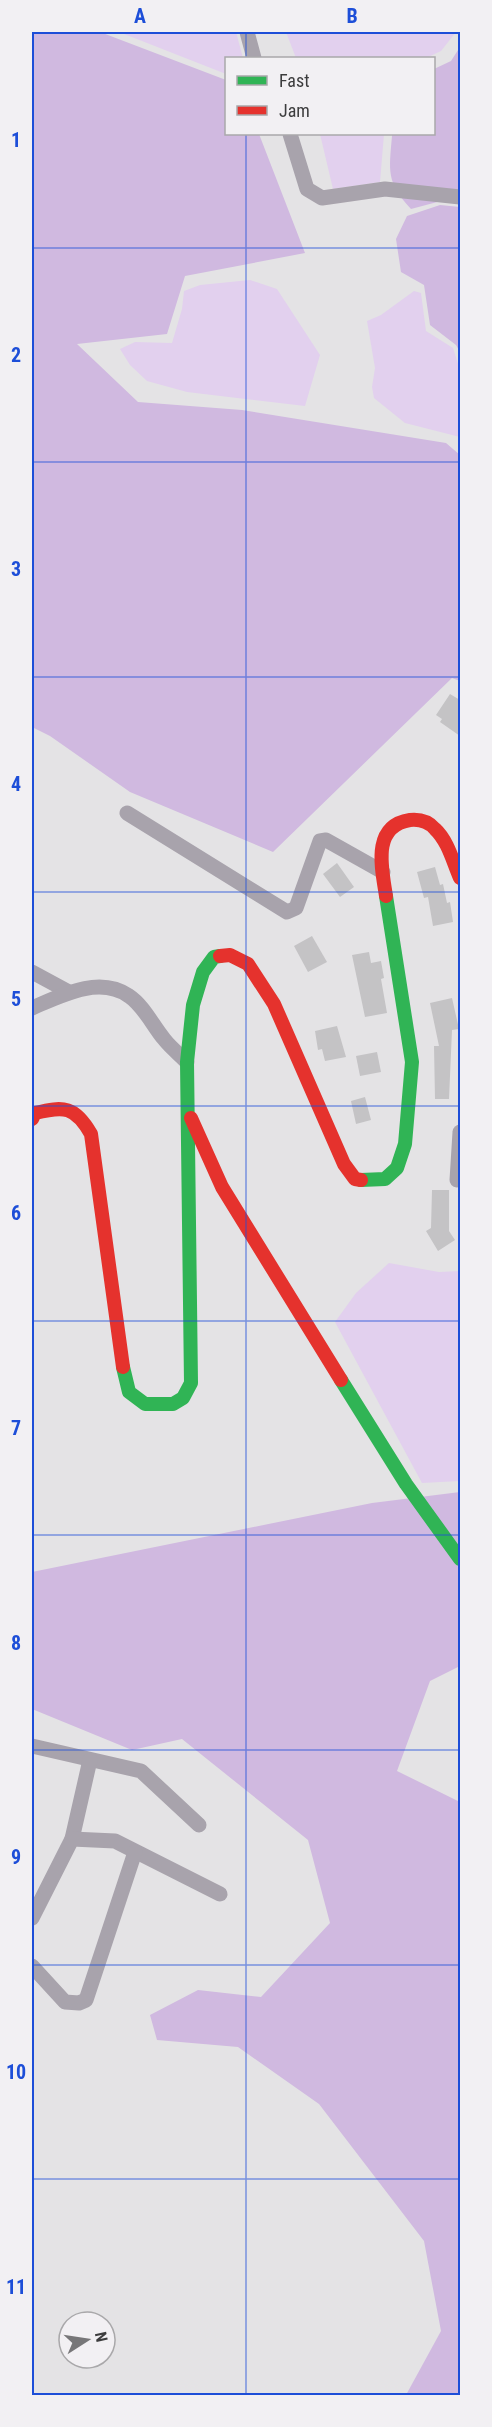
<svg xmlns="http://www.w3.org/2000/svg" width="492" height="2427" font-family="'Roboto Condensed',sans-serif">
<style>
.green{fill:#e2d0ee}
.forest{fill:#d0b9e0}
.building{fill:#c4c3c5}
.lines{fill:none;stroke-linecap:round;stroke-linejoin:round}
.street{stroke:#a8a3ac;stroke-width:15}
.fast{stroke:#30b455;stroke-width:14}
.jam{stroke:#e5322d;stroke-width:14}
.grid{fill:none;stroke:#1d4ed8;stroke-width:1.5;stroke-opacity:0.55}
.neatline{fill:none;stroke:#1d4ed8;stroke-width:2}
.grid-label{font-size:20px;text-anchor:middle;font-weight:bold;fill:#1d4ed8}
</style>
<rect width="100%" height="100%" fill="#e4e3e5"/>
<!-- green -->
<g class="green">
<polygon points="119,32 236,32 243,58 226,58 226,74"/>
<polygon points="286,32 456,32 441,51 426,58 296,58"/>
<polygon points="320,134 384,134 380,182 333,189"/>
<polygon points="250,280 277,289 320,355 305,406 187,392 147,381 130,365 120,349 135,342 172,343 182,309 184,291 200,285"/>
<polygon points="414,291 421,293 426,331 453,348 460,370 460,437 405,423 374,398 372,387 375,368 367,321 381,315"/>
<polygon points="389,1263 439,1272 460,1271 460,1481 422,1483 335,1322 356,1293"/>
</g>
<!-- forest -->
<g class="forest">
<polygon points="32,32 100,32 226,80 226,134 259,134 305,253 185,276 167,334 77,344 138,402 242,410 446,443 460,455 460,681 452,678 273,852 130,792 50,736 32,727"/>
<path d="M 460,47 L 460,201 L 441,201 L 411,209 C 386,182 389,171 392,136 L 392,134 L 434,134 L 434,69 L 451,61 Z"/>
<polygon points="440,205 460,207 460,352 456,345 430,325 424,285 401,272 396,239 407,216"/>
<polygon points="460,1492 460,1666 430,1681 397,1771 460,1802 460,2395 406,2395 441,2331 424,2241 319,2104 238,2047 157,2040 150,2015 198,1990 261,1997 330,1923 308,1840 182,1739 132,1750 32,1709 32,1572 372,1503"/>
</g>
<!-- building -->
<g class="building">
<polygon points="450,694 460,700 460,736 440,722 442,719 436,715"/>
<polygon points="337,863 354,887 340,897 323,874"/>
<polygon points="435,867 440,885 443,884 447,903 450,902 453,922 433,926 428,897 424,898 417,872"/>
<polygon points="312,936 327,962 308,972 294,946"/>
<polygon points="369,952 371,963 381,961 384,978 381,979 387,1013 365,1017 352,955"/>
<polygon points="452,998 459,1029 452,1030 449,1099 435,1099 434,1046 439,1046 430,1003"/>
<polygon points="337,1026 346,1057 325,1061 322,1049 318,1050 315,1031"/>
<polygon points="377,1052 381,1072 360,1076 356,1056"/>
<polygon points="365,1097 371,1120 356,1124 351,1101"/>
<polygon points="432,1190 449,1190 449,1231 455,1240 438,1251 426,1231 431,1228"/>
</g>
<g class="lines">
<!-- street -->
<g class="street">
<polyline points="247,32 254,58"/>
<polyline points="290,134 307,189 322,198 385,189 460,197"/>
<polyline points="127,813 287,912 296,908 320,841 326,840 383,872"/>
<polyline points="32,972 69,992"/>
<path d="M 32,1008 C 60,996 99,975 129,996 C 144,1006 153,1026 164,1039 C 171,1048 180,1055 187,1062"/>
<polyline points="457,1180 460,1132"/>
<polyline points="32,1746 141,1771 199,1825"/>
<polyline points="72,1839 90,1760"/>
<polyline points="32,1918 72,1839 115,1841 220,1894"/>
<polyline points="32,1966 65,2002 79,2003 86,2000 135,1852"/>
</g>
<!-- fast -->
<g class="fast">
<polyline points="361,1180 385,1179 397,1168 405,1144 412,1062 386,896"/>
<polyline points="123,1367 129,1392 145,1404 173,1404 183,1398 191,1383 187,1062 193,1005 203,972 214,957 220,956"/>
<polyline points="341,1380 406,1484 460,1559"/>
</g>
<!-- jam -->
<g class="jam">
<path d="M 386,896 C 382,869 371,826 410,820 C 420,819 429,822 435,829 C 448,841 453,862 460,878"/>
<polyline points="220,956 230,955 248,964 274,1004 344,1164 355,1179 361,1180"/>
<polyline points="191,1118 222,1187 341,1380"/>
<path d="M 32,1119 L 35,1113 C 64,1106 75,1106 91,1134 L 123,1367"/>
</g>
</g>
<!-- grid -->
<path class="grid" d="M 246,32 L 246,58M 246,134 L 246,2396M 32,248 L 460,248M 32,462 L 460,462M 32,677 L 460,677M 32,892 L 460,892M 32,1106 L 460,1106M 32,1321 L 460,1321M 32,1535 L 460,1535M 32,1750 L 460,1750M 32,1965 L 460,1965M 32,2179 L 460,2179"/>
<!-- border -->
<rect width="492" height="2427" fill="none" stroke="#f2f0f3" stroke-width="66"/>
<!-- legend -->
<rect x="225" y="57" width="210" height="78" fill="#f2f0f3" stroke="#a9a8aa" stroke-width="1.5"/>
<rect x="237" y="76" width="30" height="9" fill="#30b455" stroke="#a9a8aa" stroke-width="1.5"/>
<text x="279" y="87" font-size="18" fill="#3c3c3d">Fast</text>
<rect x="237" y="106" width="30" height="9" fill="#e5322d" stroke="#a9a8aa" stroke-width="1.5"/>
<text x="279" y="117" font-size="18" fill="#3c3c3d">Jam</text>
<!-- north arrow -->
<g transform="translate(87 2340) rotate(78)"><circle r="28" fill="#f2f0f3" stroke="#a9a8aa" stroke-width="1.5"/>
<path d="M0-4.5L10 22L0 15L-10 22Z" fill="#777678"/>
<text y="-9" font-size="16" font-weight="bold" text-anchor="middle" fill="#3c3c3d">N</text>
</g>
<rect x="33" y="33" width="426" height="2361" class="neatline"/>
<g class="grid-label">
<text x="140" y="23">A</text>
<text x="352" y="23">B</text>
<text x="16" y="147">1</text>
<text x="16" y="362">2</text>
<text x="16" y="576">3</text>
<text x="16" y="791">4</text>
<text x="16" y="1006">5</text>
<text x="16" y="1220">6</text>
<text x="16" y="1435">7</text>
<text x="16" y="1650">8</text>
<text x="16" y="1864">9</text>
<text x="16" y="2079">10</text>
<text x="16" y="2294">11</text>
</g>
</svg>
